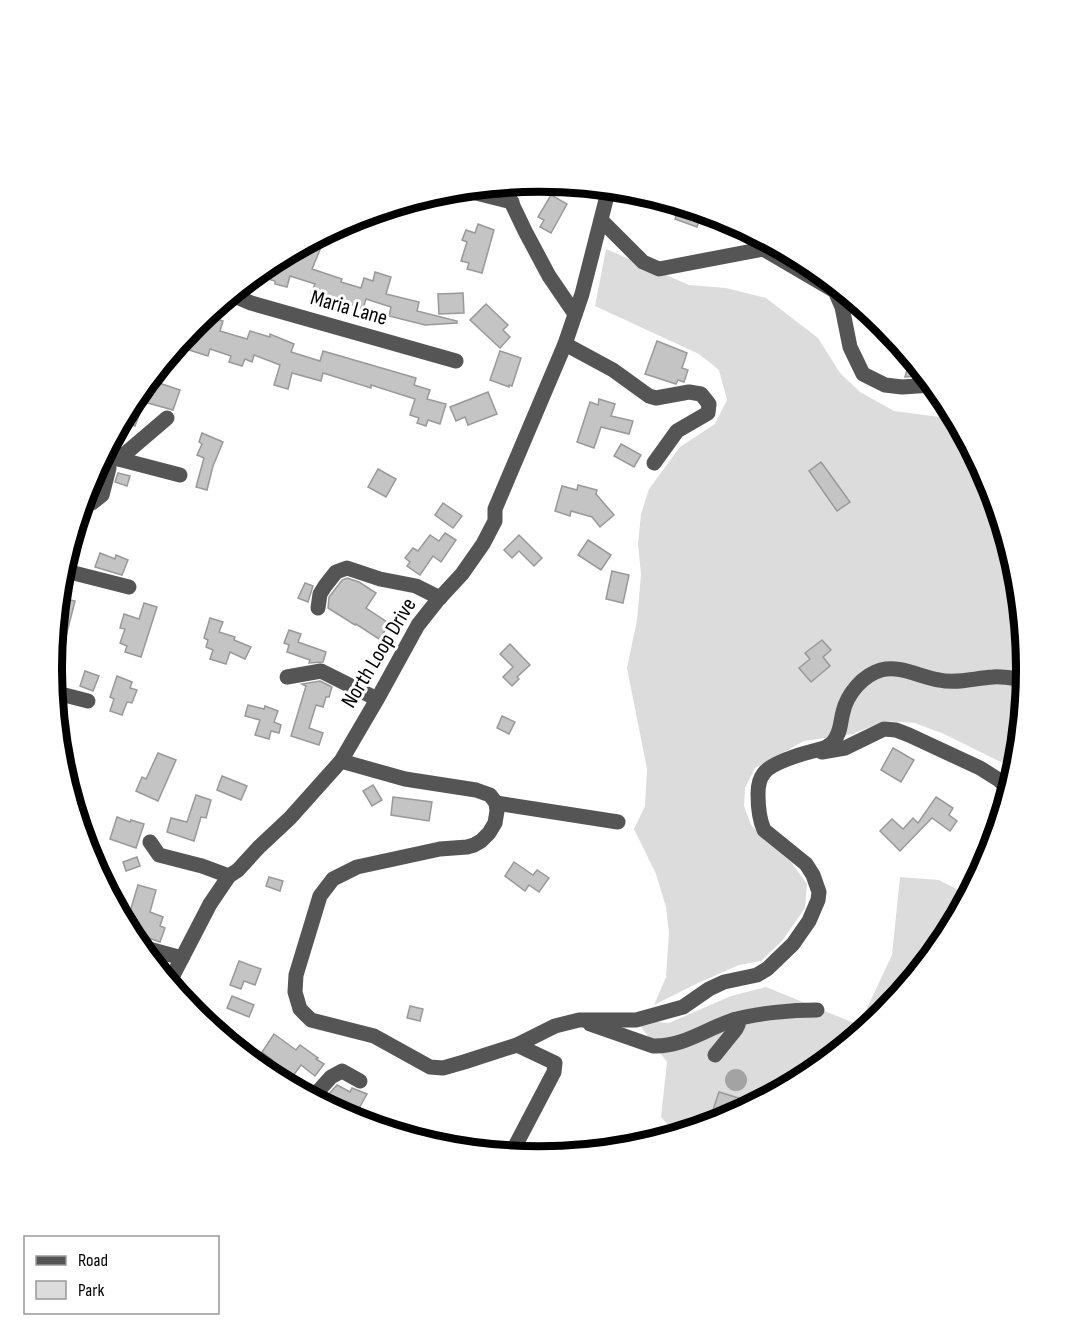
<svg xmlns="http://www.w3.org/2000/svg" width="1077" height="1338" font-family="'Sofia Sans Condensed',sans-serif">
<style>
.green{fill:#dcdcdc}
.water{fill:#a3a3a3}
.building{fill:#c4c4c4;stroke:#999;stroke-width:1.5}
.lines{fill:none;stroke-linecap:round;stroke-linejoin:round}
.minor{stroke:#555;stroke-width:15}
.labels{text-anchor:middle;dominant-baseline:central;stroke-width:6;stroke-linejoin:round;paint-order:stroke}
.street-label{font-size:22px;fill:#000;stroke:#fff}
.rim{fill:none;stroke:#000;stroke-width:8}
</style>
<rect width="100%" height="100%" fill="#fff"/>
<!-- green -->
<g class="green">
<polygon points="606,249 689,285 726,288 766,298 818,338 840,373 860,392 894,411 955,419 989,483 1017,574 1026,669 1017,764 1015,771 1013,768 944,734 915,723 884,721 853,734 804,741 755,768 745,788 744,806 751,825 768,843 791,862 807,884 805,908 782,941 761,961 739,965 698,983 654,1005 666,977 669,933 666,907 656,874 634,829 645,806 647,769 627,668 637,620 641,575 638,544 641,514 649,489 680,447 715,424 727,400 719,370 699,354 595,306"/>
<polygon points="900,877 939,880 968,895 944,940 883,1014 809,1075 725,1120 676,1134 661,1117 667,1062 636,1020 669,1023 731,996 766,987 859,1025 892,955"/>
</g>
<!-- water -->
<circle class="water" cx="736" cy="1080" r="11"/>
<!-- building -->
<g class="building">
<polygon points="551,195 567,204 551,233 540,227 544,220 538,217"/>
<polygon points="680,205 702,212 697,227 675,219"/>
<polygon points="478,224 494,230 482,273 467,269 469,263 461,261 467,242 462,240 466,230 475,233"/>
<polygon points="311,241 322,245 312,269 342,279 341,282 361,288 364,278 373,281 375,272 391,277 386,294 419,302 417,311 457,321 457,323 425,325 389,316 391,307 366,299 363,309 346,303 345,307 334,303 335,301 311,293 315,284 290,276 287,287 275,284 275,281 254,275 268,263 294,250 304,253 308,242"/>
<polygon points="463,293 464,313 439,314 438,294"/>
<polygon points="486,304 508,325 503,330 510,337 500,348 470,320"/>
<polygon points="213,318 223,321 220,331 247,339 250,331 270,337 270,334 294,344 291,352 320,361 323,351 416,378 414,385 430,390 427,399 446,404 440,424 428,420 426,426 417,423 419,418 410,415 415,399 371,385 371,388 323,373 321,381 292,373 288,389 274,385 280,365 254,355 252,362 245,359 242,366 229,362 231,356 210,349 208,356 189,350 192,342 182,339 197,322 210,327"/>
<polygon points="657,341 687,353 682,368 688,370 684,382 678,380 676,384 645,374"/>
<polygon points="500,351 521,358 512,386 509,385 509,387 490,380"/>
<polygon points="908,367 921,371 925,376 905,377"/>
<polygon points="153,381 180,390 173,410 144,402 135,426 121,421 133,398 142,388 150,391"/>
<polygon points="488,392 497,414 468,425 465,417 456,421 450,407"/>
<polygon points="599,399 615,404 611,416 633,421 629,434 601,427 594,448 577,442 590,402 598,405"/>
<polygon points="202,433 223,442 213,466 207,490 196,487 204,458 197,455 202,444 199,442"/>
<polygon points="621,444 641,455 634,467 614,456"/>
<polygon points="821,462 850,502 837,511 809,471"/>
<polygon points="378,469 396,479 386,497 368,487"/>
<polygon points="118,473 130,476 127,486 115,482"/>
<polygon points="578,485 597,490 596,494 614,515 600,527 592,517 571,511 570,516 555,511 562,486 577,490"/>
<polygon points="443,503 462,516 453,528 435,515"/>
<polygon points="445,533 456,540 441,562 433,556 420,575 407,566 410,562 405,558 413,548 418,551 430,535 439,541"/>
<polygon points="519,535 542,558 534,566 519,551 512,558 504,550"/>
<polygon points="588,540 611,555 601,570 578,555"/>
<polygon points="100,553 115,559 116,555 128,560 122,575 95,567"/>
<polygon points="612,571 629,575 623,603 606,599"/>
<polygon points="347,578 359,582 376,593 366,608 390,624 379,639 356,624 355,625 328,608 329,597 333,592 342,580"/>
<polygon points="305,583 313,586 308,602 298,598"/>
<polygon points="61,598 75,601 66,636 54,633 56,616"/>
<polygon points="144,603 157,607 141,657 125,652 127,646 120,643 125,629 120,628 124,614 139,619"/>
<polygon points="210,618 223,622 219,632 235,637 234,640 251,647 245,659 230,652 226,664 210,659 213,650 206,647 208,640 204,638"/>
<polygon points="289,630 301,634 298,642 326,652 323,662 309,663 310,660 287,652 289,645 284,643"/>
<polygon points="822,640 831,650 823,657 830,666 811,682 799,668 810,659 805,653"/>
<polygon points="510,644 530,665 517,677 519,679 512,686 503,677 513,667 500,654"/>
<polygon points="85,671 99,676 93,691 80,686"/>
<polygon points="117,676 132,682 130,688 137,690 132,703 127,702 122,715 110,711 114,699 110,697"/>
<polygon points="320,681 332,687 329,697 326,697 323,707 316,705 309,728 323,733 319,745 291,736 306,686 302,684"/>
<polygon points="248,705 264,709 265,706 278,711 274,722 281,725 279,733 271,731 269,739 255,735 260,720 245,716"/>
<polygon points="502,716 515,722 509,734 497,728"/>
<polygon points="893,748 914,760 901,782 881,770"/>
<polygon points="158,753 176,760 158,801 136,791 142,777 146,779"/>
<polygon points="222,776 247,786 241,800 217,790"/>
<polygon points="373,785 382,800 372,806 363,791"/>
<polygon points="196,795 211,800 206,818 201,817 194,841 167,832 171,818 187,822"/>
<polygon points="393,797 432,802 429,821 391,815"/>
<polygon points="936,797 953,808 949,815 957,821 950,831 932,818 900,851 880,831 892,819 903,829 913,818 918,823"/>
<polygon points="117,817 130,822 131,820 144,824 136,848 110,839"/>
<polygon points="137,857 140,866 126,871 123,862"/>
<polygon points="514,862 533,875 537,870 549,878 539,892 529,885 525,891 505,876"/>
<polygon points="269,877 283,881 280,891 266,886"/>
<polygon points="138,885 156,890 150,912 163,917 160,926 165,928 160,942 129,931 123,920 125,914 129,915"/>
<polygon points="239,961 261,969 255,985 244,981 241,989 230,985"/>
<polygon points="232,996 254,1005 249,1017 227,1008"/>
<polygon points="410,1006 423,1009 420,1021 407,1018"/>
<polygon points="274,1034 296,1050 300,1045 318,1058 316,1059 324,1064 315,1076 301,1065 293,1076 280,1066 278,1069 270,1063 272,1060 262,1052"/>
<polygon points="337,1085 350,1092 352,1088 367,1094 353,1119 324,1102 327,1096"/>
<polygon points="719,1092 742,1099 738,1112 727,1118 712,1113"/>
</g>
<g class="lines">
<!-- minor -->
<g class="minor">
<polyline points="503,185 525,231 549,276 575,314"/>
<polyline points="460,189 512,202"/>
<polyline points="601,220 643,262 659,269 763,249 835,291 842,307 850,347 863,374 885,385 902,387 933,385"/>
<polyline points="230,294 251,303 456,361"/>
<polyline points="565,344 613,370 649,396 656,398 689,392 701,394 709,404 708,413 677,431 654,463"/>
<polyline points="103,455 180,475"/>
<polyline points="119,459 167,418"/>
<polyline points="83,500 92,503 102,495 109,468 97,465"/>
<polyline points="62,570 129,587"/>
<polyline points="318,608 320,594 325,586 336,572 347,568 380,579 416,586 440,598"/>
<polyline points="287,677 321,671 377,699"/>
<polyline points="53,692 88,701"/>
<polyline points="822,752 845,748 884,729 896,730 909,735 980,768 999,780 1009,790"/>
<path d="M 341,761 L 405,779 L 476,790 L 490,795 L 496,803 L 497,811 L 495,823 L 489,833 L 481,841 L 474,845 L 467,847 L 440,849 L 357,867 L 333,879 L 320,896 L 296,975 L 295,992 L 300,1009 L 311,1020 L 374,1036 L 430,1067 L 443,1068 L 464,1062 L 517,1045 L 555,1026 L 579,1020 L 636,1020 L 683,1007 L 709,989 L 724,982 L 757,975 L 767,969 L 793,944 L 809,921 L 818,900 L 819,892 L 813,875 L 806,864 L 764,830 C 759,819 758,806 758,794 C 758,787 759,779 764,773 C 771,763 801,754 813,751 C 821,749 828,748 833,742 C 841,733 840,723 843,712 C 847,694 863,675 881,670 C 901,665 920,677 939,680 C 957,684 975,678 993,677 C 1004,676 1015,679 1025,680"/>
<polyline points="496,803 618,822"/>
<polyline points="150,842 159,855 202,866 229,876"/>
<polyline points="138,946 182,958"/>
<polyline points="169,983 210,904 229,876 238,870 259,847 290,818 341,761 379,696 418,625 437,601 462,574 483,544 495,521 495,509 565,344 582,294 609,188"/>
<path d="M 590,1024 L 653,1046 C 683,1047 706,1029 733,1020 C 757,1013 793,1010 817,1010"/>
<polyline points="715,1055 736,1029 738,1025 734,1020"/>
<polyline points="312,1098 331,1077 342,1071 360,1081"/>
<polyline points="511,1154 554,1072 555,1063 517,1045"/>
</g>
</g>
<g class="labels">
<!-- street labels -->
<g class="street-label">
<text transform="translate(349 308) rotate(16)">Maria Lane</text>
<text transform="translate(379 653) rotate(-59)">North Loop Drive</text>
</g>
</g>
<!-- crop -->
<path d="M0 0H1077V1338H0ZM62 669a477 477 0 1 1 954 0a477 477 0 1 1-954 0Z" fill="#fff" fill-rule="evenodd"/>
<path class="rim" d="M62 669a477 477 0 1 1 954 0a477 477 0 1 1-954 0Z"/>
<!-- legend -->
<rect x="24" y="1236" width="195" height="78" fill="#ffffff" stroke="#999999" stroke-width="1.5"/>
<rect x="36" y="1256" width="30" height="9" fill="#555555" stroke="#999999" stroke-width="1.5"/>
<text x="78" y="1266" font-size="18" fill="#000000">Road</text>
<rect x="36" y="1281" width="30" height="18" fill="#dcdcdc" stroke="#999999" stroke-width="1.5"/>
<text x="78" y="1296" font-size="18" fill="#000000">Park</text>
</svg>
